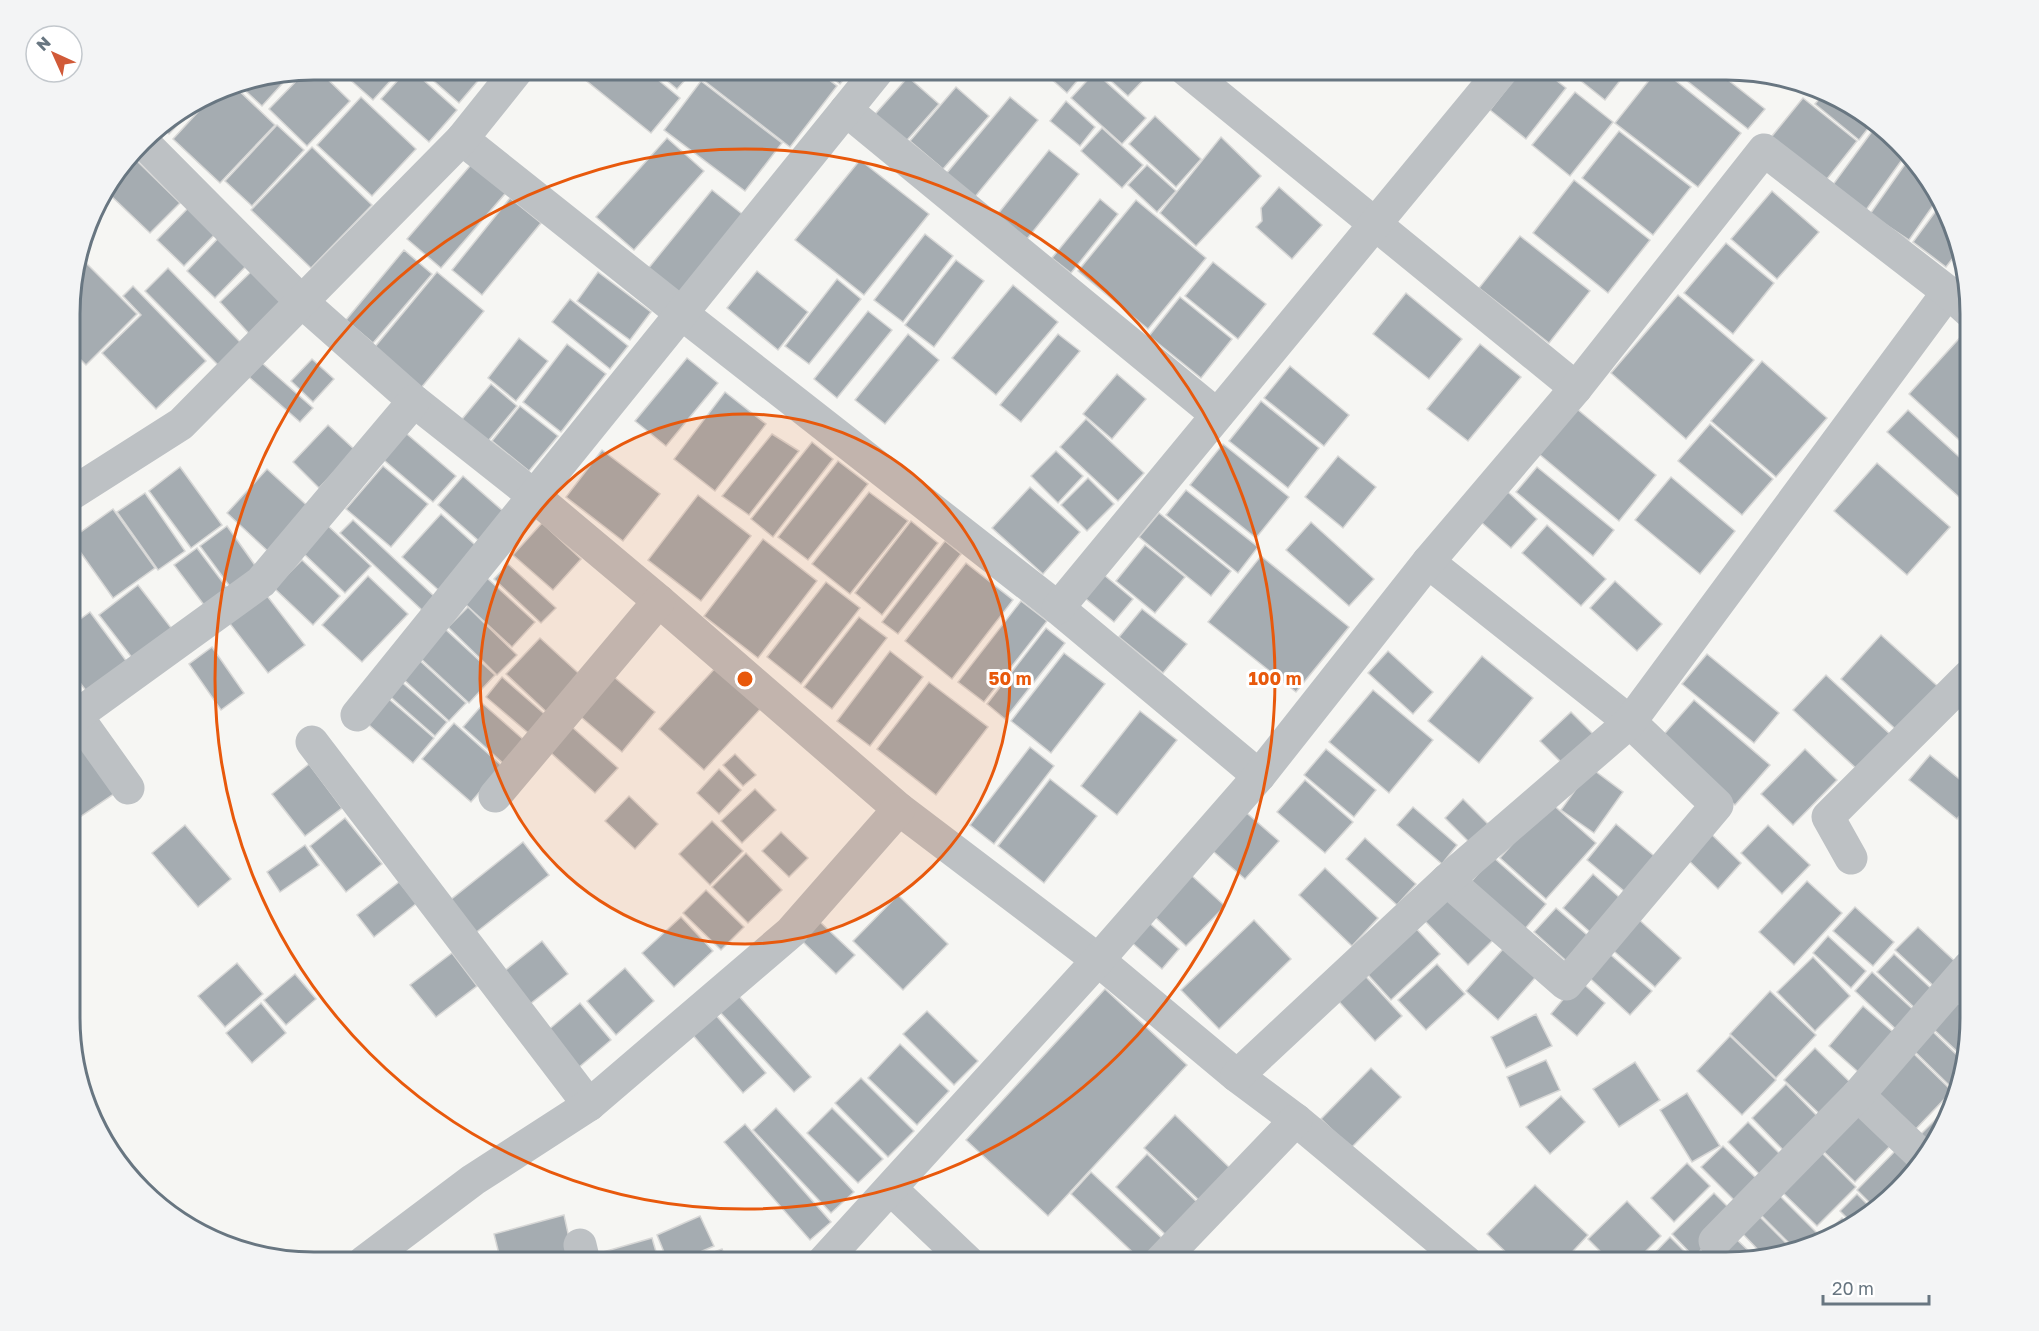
<svg xmlns="http://www.w3.org/2000/svg" width="2039" height="1331" font-family="'Golos Text',sans-serif">
<style>
.building{fill:#a5acb1;stroke:#d7d7d6;stroke-width:1.5}
.lines{fill:none;stroke-linecap:round;stroke-linejoin:round}
.minor{stroke:#bdc1c4;stroke-width:33}
.ring{fill:none;stroke:#e8590c;stroke-width:3}
.rim{fill:none;stroke:#687681;stroke-width:3}
.centre{fill:#e8590c;stroke:#fff;stroke-width:3}
.ring-label{font-size:18px;text-anchor:middle;font-weight:bold;fill:#e8590c;stroke:#fff;stroke-width:6;stroke-linejoin:round;paint-order:stroke}
</style>
<rect width="100%" height="100%" fill="#f6f6f3"/>
<!-- building -->
<g class="building">
<polygon points="314,69 317,69 350,101 307,146 269,109 307,70"/>
<polygon points="338,69 401,69 373,100"/>
<polygon points="408,69 411,69 457,110 429,142 381,99"/>
<polygon points="420,69 488,69 459,103"/>
<polygon points="645,69 680,98 651,133 573,70"/>
<polygon points="653,69 694,69 694,70 677,89"/>
<polygon points="704,69 815,69 837,86 790,147 698,76"/>
<polygon points="821,69 852,69 840,84"/>
<polygon points="1040,69 1087,69 1067,93"/>
<polygon points="1102,69 1150,69 1152,71 1128,96 1100,71"/>
<polygon points="1208,69 1234,69 1222,82"/>
<polygon points="1522,69 1542,69 1566,88 1526,139 1490,110"/>
<polygon points="1566,69 1629,69 1605,100"/>
<polygon points="1658,69 1661,69 1741,133 1698,187 1615,123"/>
<polygon points="1672,69 1714,69 1765,109 1748,129"/>
<polygon points="1095,72 1146,118 1122,144 1071,98"/>
<polygon points="292,73 262,106 238,84"/>
<polygon points="908,77 939,104 900,148 869,121"/>
<polygon points="701,81 782,143 745,191 664,130"/>
<polygon points="233,85 275,125 220,183 173,139 221,87"/>
<polygon points="956,87 989,116 943,169 910,141"/>
<polygon points="1575,92 1613,122 1570,176 1532,145"/>
<polygon points="1825,92 1861,110 1873,122 1859,140 1815,104"/>
<polygon points="361,97 416,149 372,196 317,145"/>
<polygon points="1010,97 1038,120 974,198 946,174"/>
<polygon points="203,98 169,134 160,125"/>
<polygon points="1803,98 1857,141 1823,184 1768,141"/>
<polygon points="1066,101 1095,127 1080,146 1050,121"/>
<polygon points="1155,116 1201,159 1176,187 1129,144"/>
<polygon points="277,125 304,150 252,206 225,181"/>
<polygon points="1876,126 1904,157 1866,210 1832,186"/>
<polygon points="1102,128 1143,165 1122,188 1081,151"/>
<polygon points="1619,131 1691,187 1653,235 1582,178"/>
<polygon points="1221,137 1261,176 1196,246 1160,213"/>
<polygon points="667,138 704,171 634,250 596,217"/>
<polygon points="312,147 372,205 311,268 251,210"/>
<polygon points="1049,150 1079,174 1027,239 997,215"/>
<polygon points="476,159 510,188 441,268 407,239"/>
<polygon points="136,160 180,203 150,233 106,191"/>
<polygon points="860,160 929,214 864,295 795,240"/>
<polygon points="1908,160 1937,192 1939,197 1909,240 1870,214"/>
<polygon points="1147,165 1176,191 1157,212 1128,185"/>
<polygon points="1574,180 1650,240 1608,293 1533,233"/>
<polygon points="1279,187 1322,225 1292,259 1256,227 1262,221 1261,208"/>
<polygon points="712,190 751,221 686,301 647,270"/>
<polygon points="1772,191 1819,232 1777,279 1731,239"/>
<polygon points="510,198 541,223 482,295 452,270"/>
<polygon points="1100,199 1118,214 1071,273 1052,258"/>
<polygon points="1136,200 1206,258 1148,329 1078,271"/>
<polygon points="192,204 219,230 184,266 157,240"/>
<polygon points="1941,204 1956,254 1946,267 1913,242"/>
<polygon points="224,232 253,259 215,298 187,271"/>
<polygon points="925,234 953,256 903,322 874,300"/>
<polygon points="1520,236 1590,291 1549,343 1479,288"/>
<polygon points="1726,243 1774,283 1733,334 1684,293"/>
<polygon points="404,250 432,274 373,343 346,320"/>
<polygon points="79,256 137,314 86,365 71,350 71,282"/>
<polygon points="956,260 984,281 934,347 905,325"/>
<polygon points="1213,262 1266,304 1238,339 1185,296"/>
<polygon points="258,265 293,302 254,339 220,302"/>
<polygon points="168,268 242,344 219,366 145,291"/>
<polygon points="757,271 808,312 778,350 727,308"/>
<polygon points="437,272 484,311 421,388 374,348"/>
<polygon points="598,272 651,312 630,340 577,301"/>
<polygon points="837,279 861,299 809,364 785,346"/>
<polygon points="1013,285 1058,322 996,395 952,358"/>
<polygon points="133,286 206,361 156,409 102,353 141,315 123,296"/>
<polygon points="1406,293 1462,339 1429,379 1373,334"/>
<polygon points="1678,295 1754,360 1686,439 1611,373"/>
<polygon points="1180,297 1232,339 1201,378 1149,336"/>
<polygon points="570,299 628,346 610,369 552,322"/>
<polygon points="868,311 892,330 837,398 814,379"/>
<polygon points="1965,332 1969,336 1969,449 1909,394"/>
<polygon points="908,334 939,360 885,424 855,400"/>
<polygon points="1058,334 1080,351 1021,422 1000,405"/>
<polygon points="519,338 548,361 516,401 488,378"/>
<polygon points="567,344 606,374 561,432 523,402"/>
<polygon points="1480,344 1521,377 1468,441 1427,409"/>
<polygon points="687,358 718,383 666,446 635,421"/>
<polygon points="312,359 334,379 313,402 291,381"/>
<polygon points="1762,361 1827,418 1776,477 1711,421"/>
<polygon points="262,363 313,408 300,422 249,377"/>
<polygon points="1290,366 1349,415 1324,446 1264,398"/>
<polygon points="1117,374 1146,399 1112,439 1083,414"/>
<polygon points="491,384 517,406 484,446 458,424"/>
<polygon points="725,392 766,424 715,491 674,459"/>
<polygon points="1261,401 1319,448 1288,488 1229,441"/>
<polygon points="520,406 558,436 529,471 492,441"/>
<polygon points="1577,409 1656,475 1619,521 1539,454"/>
<polygon points="1908,410 1969,466 1969,486 1959,497 1887,432"/>
<polygon points="1086,419 1144,473 1118,501 1060,447"/>
<polygon points="1710,424 1773,479 1742,515 1678,461"/>
<polygon points="328,425 355,450 319,488 293,462"/>
<polygon points="401,429 456,476 433,502 378,455"/>
<polygon points="772,434 799,451 749,515 722,496"/>
<polygon points="812,442 833,459 773,537 751,519"/>
<polygon points="1223,444 1289,497 1256,538 1190,485"/>
<polygon points="602,450 660,494 623,541 566,497"/>
<polygon points="1056,451 1083,476 1058,503 1031,476"/>
<polygon points="1338,456 1376,487 1343,528 1305,497"/>
<polygon points="838,461 868,484 808,560 778,537"/>
<polygon points="1877,463 1950,527 1907,575 1834,511"/>
<polygon points="383,466 428,504 391,547 346,509"/>
<polygon points="180,467 222,525 191,548 149,491"/>
<polygon points="1537,467 1614,530 1593,556 1516,492"/>
<polygon points="267,469 312,510 271,554 227,513"/>
<polygon points="463,476 504,512 479,541 438,505"/>
<polygon points="1671,477 1735,531 1700,574 1635,520"/>
<polygon points="1088,478 1114,504 1087,531 1061,505"/>
<polygon points="1030,487 1080,532 1043,574 992,528"/>
<polygon points="1186,490 1258,547 1238,573 1166,515"/>
<polygon points="869,492 908,521 850,594 812,564"/>
<polygon points="1508,492 1537,519 1511,548 1481,522"/>
<polygon points="145,493 185,551 158,570 117,512"/>
<polygon points="698,495 751,536 701,601 648,560"/>
<polygon points="113,509 155,568 113,598 71,539"/>
<polygon points="1159,513 1231,571 1211,596 1139,537"/>
<polygon points="441,514 484,553 445,596 402,557"/>
<polygon points="353,520 437,599 424,612 340,533"/>
<polygon points="911,521 938,543 882,615 855,593"/>
<polygon points="1311,522 1374,579 1349,606 1286,550"/>
<polygon points="542,523 581,559 553,590 513,555"/>
<polygon points="326,524 371,566 345,593 301,551"/>
<polygon points="1547,525 1606,579 1581,606 1522,553"/>
<polygon points="227,526 257,568 231,588 200,546"/>
<polygon points="763,539 817,581 758,658 704,616"/>
<polygon points="945,541 961,554 898,634 882,622"/>
<polygon points="1145,545 1185,577 1155,613 1116,581"/>
<polygon points="197,548 227,588 204,605 174,565"/>
<polygon points="1261,556 1349,627 1296,692 1208,622"/>
<polygon points="302,560 340,596 313,625 274,588"/>
<polygon points="966,563 1013,600 952,679 905,641"/>
<polygon points="508,564 556,608 541,623 494,579"/>
<polygon points="1098,570 1133,599 1114,622 1080,594"/>
<polygon points="368,576 408,614 362,662 322,625"/>
<polygon points="487,578 535,622 512,647 464,603"/>
<polygon points="1615,581 1662,624 1637,651 1590,608"/>
<polygon points="826,582 860,608 801,684 767,657"/>
<polygon points="138,585 172,629 133,659 99,615"/>
<polygon points="261,588 305,645 268,673 224,616"/>
<polygon points="1021,601 1047,621 984,702 958,682"/>
<polygon points="468,607 517,655 497,675 448,627"/>
<polygon points="1142,609 1187,644 1163,673 1119,637"/>
<polygon points="90,612 127,662 87,692 71,671 71,626"/>
<polygon points="859,617 887,638 832,709 804,687"/>
<polygon points="1046,628 1065,643 1005,719 987,704"/>
<polygon points="445,629 495,675 469,703 419,657"/>
<polygon points="1881,635 1944,692 1903,736 1841,679"/>
<polygon points="540,638 587,681 553,718 506,674"/>
<polygon points="212,647 244,693 221,710 189,664"/>
<polygon points="890,651 923,677 870,746 837,721"/>
<polygon points="1388,651 1433,692 1413,714 1368,673"/>
<polygon points="1064,653 1105,684 1051,753 1011,721"/>
<polygon points="1707,654 1779,713 1754,743 1682,684"/>
<polygon points="1482,656 1533,698 1479,763 1428,721"/>
<polygon points="418,659 466,703 449,721 401,677"/>
<polygon points="719,664 764,705 704,770 659,729"/>
<polygon points="1826,675 1892,736 1859,771 1793,710"/>
<polygon points="502,677 549,718 533,737 486,697"/>
<polygon points="614,677 655,712 622,752 581,717"/>
<polygon points="397,678 447,722 435,736 385,692"/>
<polygon points="929,682 988,727 936,795 877,749"/>
<polygon points="1373,690 1433,740 1389,793 1329,742"/>
<polygon points="383,694 434,738 413,763 362,719"/>
<polygon points="1694,700 1770,765 1735,805 1659,740"/>
<polygon points="483,704 525,741 505,765 463,727"/>
<polygon points="1140,711 1177,740 1117,815 1081,786"/>
<polygon points="1571,712 1598,739 1568,769 1540,741"/>
<polygon points="454,723 502,766 471,802 422,759"/>
<polygon points="572,727 618,768 595,793 550,752"/>
<polygon points="71,734 118,791 71,823"/>
<polygon points="1030,747 1054,766 994,844 970,825"/>
<polygon points="1326,749 1376,790 1354,817 1304,775"/>
<polygon points="1805,749 1837,780 1793,825 1761,794"/>
<polygon points="735,754 756,775 743,786 723,765"/>
<polygon points="1930,755 1969,787 1969,804 1957,819 1909,780"/>
<polygon points="309,764 342,808 305,836 272,794"/>
<polygon points="1591,768 1623,792 1594,833 1561,810"/>
<polygon points="719,769 741,790 719,814 697,793"/>
<polygon points="1050,779 1097,816 1044,883 998,846"/>
<polygon points="1305,780 1353,822 1325,853 1277,812"/>
<polygon points="755,789 776,810 742,843 721,821"/>
<polygon points="629,796 658,824 635,849 605,821"/>
<polygon points="1463,799 1488,824 1470,843 1445,818"/>
<polygon points="1550,802 1596,843 1546,899 1500,858"/>
<polygon points="1413,807 1457,845 1442,864 1397,825"/>
<polygon points="1241,808 1279,841 1245,879 1207,846"/>
<polygon points="345,818 382,864 346,892 310,846"/>
<polygon points="712,821 743,851 710,885 679,854"/>
<polygon points="1616,824 1659,860 1630,896 1587,860"/>
<polygon points="185,825 231,879 198,907 152,853"/>
<polygon points="1768,825 1810,865 1782,894 1741,853"/>
<polygon points="1705,828 1741,863 1718,889 1681,853"/>
<polygon points="781,832 808,858 789,877 762,851"/>
<polygon points="1365,838 1416,884 1397,905 1346,859"/>
<polygon points="523,842 549,875 474,934 449,901"/>
<polygon points="305,845 319,865 280,892 267,872"/>
<polygon points="746,853 782,890 748,923 712,887"/>
<polygon points="1493,857 1546,904 1523,931 1469,884"/>
<polygon points="1325,868 1378,918 1352,946 1299,895"/>
<polygon points="1593,874 1628,905 1598,939 1563,908"/>
<polygon points="1191,875 1225,906 1186,946 1153,915"/>
<polygon points="1807,881 1842,913 1794,965 1759,932"/>
<polygon points="399,882 417,903 374,937 357,915"/>
<polygon points="1449,889 1497,936 1468,965 1421,917"/>
<polygon points="706,890 744,927 721,950 683,913"/>
<polygon points="898,895 948,944 903,990 853,941"/>
<polygon points="1855,907 1894,942 1873,966 1833,931"/>
<polygon points="1556,908 1594,941 1572,966 1534,932"/>
<polygon points="1635,916 1681,958 1655,987 1608,946"/>
<polygon points="681,917 713,951 674,987 642,953"/>
<polygon points="1254,920 1291,959 1219,1029 1181,990"/>
<polygon points="819,921 855,955 836,974 801,940"/>
<polygon points="1147,921 1179,949 1162,969 1130,941"/>
<polygon points="1409,921 1440,954 1391,1000 1360,966"/>
<polygon points="1918,927 1961,967 1939,991 1895,950"/>
<polygon points="1828,936 1866,971 1851,988 1813,953"/>
<polygon points="542,941 568,974 530,1004 503,972"/>
<polygon points="1510,941 1542,970 1498,1020 1466,991"/>
<polygon points="1604,949 1652,991 1630,1015 1583,972"/>
<polygon points="452,953 477,986 436,1017 410,985"/>
<polygon points="1894,954 1937,994 1919,1012 1877,972"/>
<polygon points="1813,957 1850,996 1815,1031 1777,992"/>
<polygon points="237,963 263,994 225,1027 198,996"/>
<polygon points="1437,964 1465,994 1426,1030 1398,1000"/>
<polygon points="625,968 654,1001 616,1035 587,1001"/>
<polygon points="1358,968 1402,1016 1375,1041 1331,993"/>
<polygon points="1969,970 1969,1008 1951,990"/>
<polygon points="1872,972 1919,1015 1901,1034 1855,991"/>
<polygon points="295,974 316,999 286,1025 264,1000"/>
<polygon points="1579,980 1605,1003 1577,1036 1551,1014"/>
<polygon points="1105,989 1187,1065 1048,1216 966,1140"/>
<polygon points="1770,991 1816,1035 1776,1078 1730,1034"/>
<polygon points="737,994 811,1077 794,1092 719,1011"/>
<polygon points="1952,997 1969,1014 1969,1033 1964,1058 1927,1023"/>
<polygon points="261,1003 286,1033 252,1063 226,1033"/>
<polygon points="580,1003 611,1040 578,1068 547,1031"/>
<polygon points="1863,1006 1900,1038 1865,1078 1829,1046"/>
<polygon points="927,1011 978,1061 954,1085 903,1034"/>
<polygon points="714,1013 766,1073 743,1093 691,1033"/>
<polygon points="1536,1014 1552,1046 1506,1068 1491,1037"/>
<polygon points="1928,1027 1964,1062 1961,1077 1951,1087 1909,1046"/>
<polygon points="1730,1036 1776,1080 1742,1115 1697,1071"/>
<polygon points="900,1044 949,1091 917,1125 868,1078"/>
<polygon points="1815,1048 1856,1088 1826,1120 1784,1080"/>
<polygon points="1908,1048 1952,1091 1912,1133 1867,1089"/>
<polygon points="1546,1060 1560,1090 1520,1107 1507,1077"/>
<polygon points="1635,1062 1660,1100 1619,1127 1593,1089"/>
<polygon points="1371,1068 1401,1097 1351,1148 1321,1119"/>
<polygon points="861,1078 914,1131 888,1157 835,1103"/>
<polygon points="1786,1084 1821,1120 1787,1154 1752,1118"/>
<polygon points="1687,1093 1720,1146 1692,1162 1660,1110"/>
<polygon points="1561,1096 1585,1122 1550,1154 1526,1127"/>
<polygon points="1858,1105 1895,1141 1855,1182 1817,1145"/>
<polygon points="776,1108 854,1192 831,1213 753,1130"/>
<polygon points="832,1108 883,1159 858,1183 807,1133"/>
<polygon points="1175,1115 1233,1171 1203,1204 1144,1148"/>
<polygon points="1940,1115 1945,1120 1930,1150 1918,1137"/>
<polygon points="1748,1122 1784,1158 1764,1179 1728,1142"/>
<polygon points="745,1124 831,1222 810,1240 724,1142"/>
<polygon points="1723,1146 1761,1183 1739,1205 1701,1167"/>
<polygon points="1900,1146 1918,1163 1873,1206 1857,1190"/>
<polygon points="1817,1148 1856,1187 1817,1226 1777,1187"/>
<polygon points="1147,1154 1199,1204 1168,1237 1116,1187"/>
<polygon points="1687,1163 1710,1186 1674,1222 1651,1198"/>
<polygon points="1091,1172 1167,1243 1150,1262 1143,1262 1071,1194"/>
<polygon points="1535,1185 1588,1235 1563,1262 1516,1262 1487,1234"/>
<polygon points="1775,1191 1820,1236 1818,1238 1792,1246 1757,1211"/>
<polygon points="1714,1193 1736,1215 1694,1257 1672,1234"/>
<polygon points="1857,1194 1871,1208 1853,1224 1840,1211"/>
<polygon points="1627,1201 1661,1236 1635,1262 1611,1262 1588,1239"/>
<polygon points="1757,1214 1790,1247 1763,1255 1740,1231"/>
<polygon points="564,1215 573,1256 552,1262 501,1262 494,1234"/>
<polygon points="700,1216 714,1246 677,1262 668,1262 657,1235"/>
<polygon points="1842,1218 1850,1226 1847,1229 1824,1236"/>
<polygon points="1670,1237 1695,1262 1646,1262"/>
<polygon points="1734,1237 1755,1257 1741,1261 1727,1261 1718,1252"/>
<polygon points="652,1238 659,1262 599,1262 596,1254"/>
<polygon points="722,1249 727,1262 688,1262"/>
<polygon points="1592,1253 1601,1262 1584,1262"/>
</g>
<g class="lines">
<!-- minor -->
<g class="minor">
<polyline points="1185,69 1576,388"/>
<polyline points="846,110 1217,415"/>
<polyline points="462,139 681,313 1058,608 1259,776"/>
<polyline points="143,142 301,301 414,401 534,496 659,601 899,809 1098,960 1237,1076 1296,1120 1466,1262"/>
<polyline points="71,494 181,424 462,139 518,69"/>
<polyline points="1428,562 1630,722 1717,805 1566,984 1447,880"/>
<polyline points="1058,608 1503,69"/>
<polyline points="71,708 128,788"/>
<polyline points="357,715 879,69"/>
<polyline points="76,716 261,582 414,401"/>
<polyline points="312,742 589,1105"/>
<polyline points="495,796 659,601"/>
<polyline points="1851,858 1828,817 1969,676"/>
<polyline points="1237,1076 1447,880 1630,722 1948,292"/>
<polyline points="1858,1095 1924,1158"/>
<polyline points="891,1189 968,1262"/>
<polyline points="1715,1241 1858,1095 1969,967"/>
<polyline points="580,1245 584,1262"/>
<polyline points="364,1262 473,1180 589,1105 791,932 899,809"/>
<polyline points="823,1262 1098,960 1259,776 1428,562 1576,388 1764,150 1948,292 1969,311"/>
<polyline points="1160,1262 1296,1120"/>
</g>
</g>
<!-- distance rings -->
<circle cx="745" cy="679" r="265" fill="#e8590c" fill-opacity=".12"/>
<g class="ring">
<circle cx="745" cy="679" r="265"/>
<circle cx="745" cy="679" r="530"/>
</g>
<!-- crop -->
<path d="M0 0H2039V1331H0ZM314 80H1726A234 234 0 0 1 1960 314V1018A234 234 0 0 1 1726 1252H314A234 234 0 0 1 80 1018V314A234 234 0 0 1 314 80Z" fill="#f3f4f5" fill-rule="evenodd"/>
<path class="rim" d="M314 80H1726A234 234 0 0 1 1960 314V1018A234 234 0 0 1 1726 1252H314A234 234 0 0 1 80 1018V314A234 234 0 0 1 314 80Z"/>
<circle cx="745" cy="679" r="9" class="centre"/>
<g class="ring-label">
<text x="1010" y="685">50 m</text>
<text x="1275" y="685">100 m</text>
</g>
<!-- north arrow -->
<g transform="translate(54 54) rotate(315)"><circle r="28" fill="#ffffff" stroke="#c3c8cd" stroke-width="1.5"/>
<path d="M0-4.5L10 22L0 15L-10 22Z" fill="#d15a38"/>
<text y="-9" font-size="16" font-weight="bold" text-anchor="middle" fill="#687681">N</text>
</g>
<!-- scale -->
<path d="M1823 1295v9h106v-9" fill="none" stroke="#687681" stroke-width="3"/>
<text x="1832" y="1295" font-size="18" fill="#687681" stroke="#ffffff" stroke-width="4.5" paint-order="stroke">20 m</text>
</svg>
